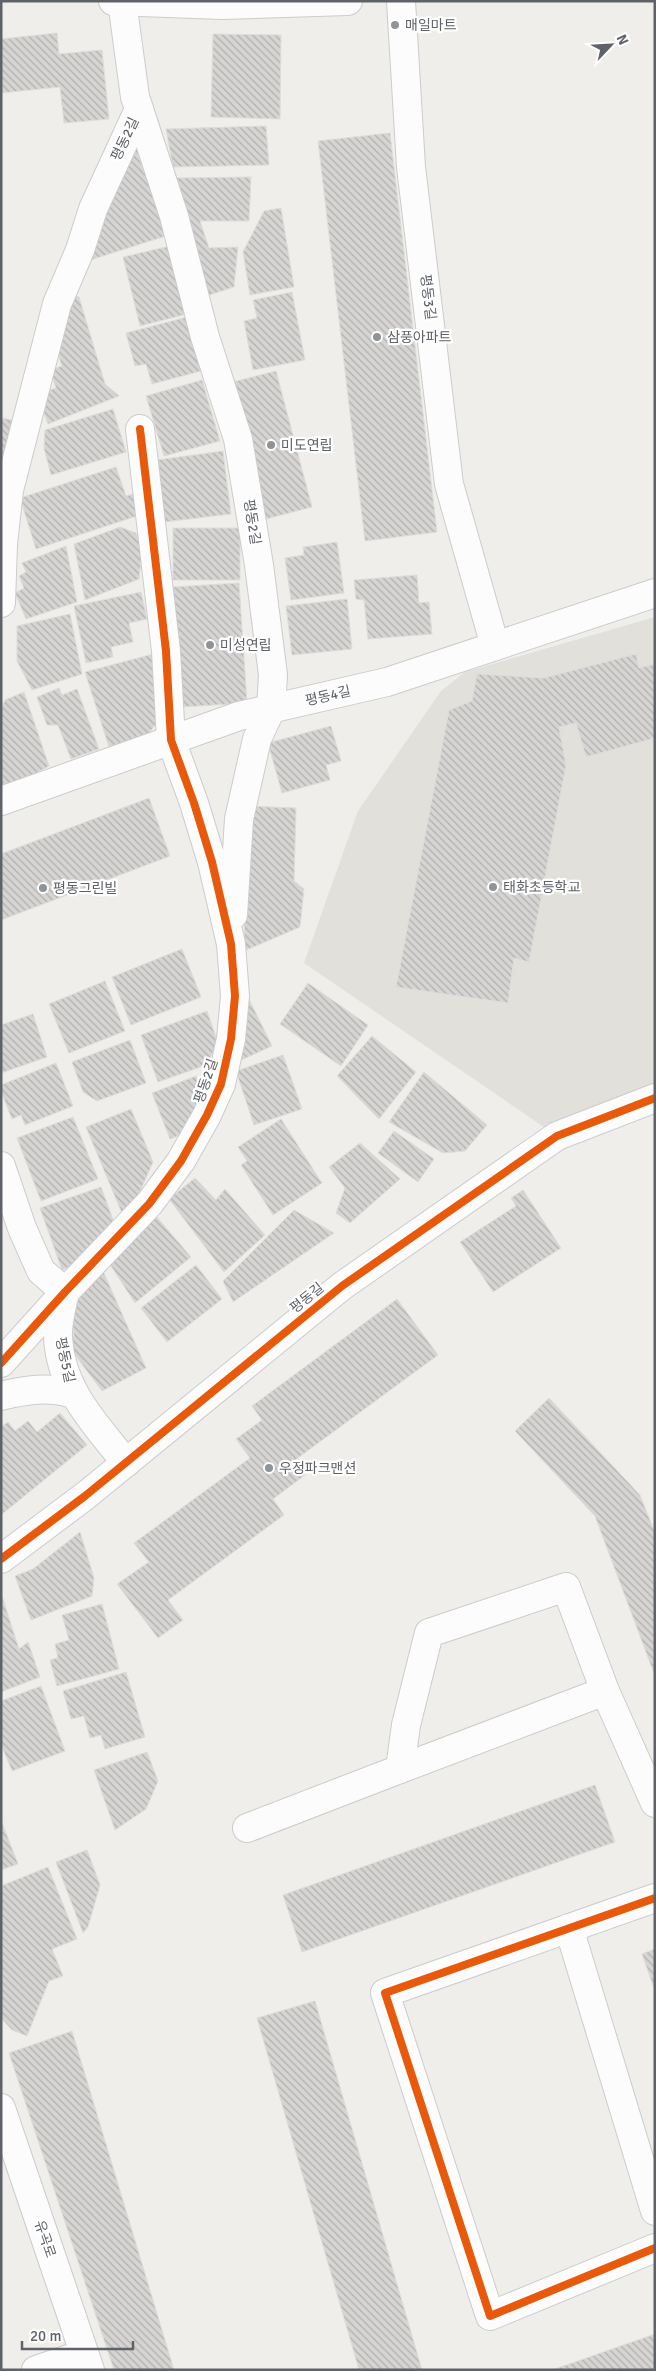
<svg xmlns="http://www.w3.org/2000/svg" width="656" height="2371" font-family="Signika,'Noto Sans KR',sans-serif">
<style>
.education{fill:#e2e0da}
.building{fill:url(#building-back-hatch);stroke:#deddd9}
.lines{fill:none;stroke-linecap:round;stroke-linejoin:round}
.minor-casing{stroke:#cbcccc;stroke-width:30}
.tertiary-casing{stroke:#cbcccc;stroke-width:30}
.secondary-casing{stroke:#cacacb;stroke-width:30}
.minor{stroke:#fdfcfc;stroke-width:28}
.tertiary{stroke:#fdfcfc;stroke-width:28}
.secondary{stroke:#fdfcfc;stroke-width:28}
.cycleway-casing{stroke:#fff;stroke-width:11}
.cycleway{stroke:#e8590c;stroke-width:8}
.poi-dot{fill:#919496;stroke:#fff;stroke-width:2}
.labels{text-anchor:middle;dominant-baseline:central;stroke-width:4.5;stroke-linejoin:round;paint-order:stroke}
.poi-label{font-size:14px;fill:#5f6368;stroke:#fff;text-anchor:start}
.street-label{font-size:14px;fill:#5f6368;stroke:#fff}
</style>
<defs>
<pattern id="building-back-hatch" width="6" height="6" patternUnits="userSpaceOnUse" patternTransform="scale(1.25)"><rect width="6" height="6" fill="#d6d5d3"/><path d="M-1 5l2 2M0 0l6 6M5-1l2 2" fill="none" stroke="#b1b0af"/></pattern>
</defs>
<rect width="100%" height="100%" fill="#efeeea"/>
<!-- education -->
<polygon class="education" points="655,617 655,1098 557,1136 304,963 358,811 441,691 465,672"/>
<!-- building -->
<g class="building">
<polygon points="57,33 59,54 102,50 109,119 64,123 60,87 1,93 1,39"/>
<polygon points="213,34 281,35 280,119 211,117"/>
<polygon points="266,126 269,165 173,167 166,129"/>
<polygon points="390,133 437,532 365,541 318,141"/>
<polygon points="136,146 144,173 152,170 172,234 84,262"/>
<polygon points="251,177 249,221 200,221 209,248 238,247 234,287 206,296 175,178"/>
<polygon points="281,208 294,287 250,295 243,252 264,211"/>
<polygon points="170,246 187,314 140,326 123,257"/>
<polygon points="292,292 305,360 253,370 244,321 257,318 253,300"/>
<polygon points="72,295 79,297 105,384 119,396 48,424 37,394 56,388 50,370 62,366 58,354"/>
<polygon points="191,316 205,370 152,384 146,364 135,366 126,333"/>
<polygon points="276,371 312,507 266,519 229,383"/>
<polygon points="202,380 220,441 164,456 146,396"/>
<polygon points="113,409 126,452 51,475 44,448 45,430"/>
<polygon points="1,418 12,420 1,466"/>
<polygon points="223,451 231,514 164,522 157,460"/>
<polygon points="116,467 126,496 136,493 143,514 36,549 20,498"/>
<polygon points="120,527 136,533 146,557 141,561 139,579 85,600 74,544"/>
<rect x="173" y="528" width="67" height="52"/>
<polygon points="337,542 344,593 291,600 285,558 304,555 303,547"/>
<polygon points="66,546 77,602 26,619 15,593 24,588 19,576 26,572 22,563"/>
<polygon points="417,575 419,603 429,602 432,634 368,639 364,600 356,599 354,580"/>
<polygon points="239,583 247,703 181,707 173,587"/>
<polygon points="141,592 147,619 129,623 133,642 111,647 113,657 86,663 74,606"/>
<polygon points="347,599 352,649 292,655 286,606"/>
<polygon points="70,614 82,674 32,690 17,661 17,626"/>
<polygon points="153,654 161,718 148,734 109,747 85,672"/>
<polygon points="636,654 639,668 655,664 655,738 586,757 576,723 559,727 566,765 529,962 514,958 508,1003 396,987 449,710 472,701 477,674 544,678"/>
<polygon points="59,688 62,695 77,689 99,749 71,759 58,725 47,725 37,697"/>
<polygon points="24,692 49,766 16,784 1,784 1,710 5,700"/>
<polygon points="331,726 341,761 326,765 330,780 282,793 268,743"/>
<polygon points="149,798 170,856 1,920 1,854"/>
<polygon points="247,806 296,808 294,881 304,889 300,927 244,951"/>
<polygon points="182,949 201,997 131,1025 112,977"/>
<polygon points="105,981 125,1031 69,1053 49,1004"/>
<polygon points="308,983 368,1025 341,1066 280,1024"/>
<polygon points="247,995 272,1046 237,1062"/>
<polygon points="207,1011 218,1043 206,1065 158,1082 141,1035"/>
<polygon points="33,1014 47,1057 1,1073 1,1025"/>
<polygon points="372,1036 416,1072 379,1119 337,1076"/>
<polygon points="130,1040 146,1083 97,1101 83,1092 72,1062"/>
<polygon points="283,1055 302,1109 254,1125 236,1071"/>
<polygon points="56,1063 73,1106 25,1125 21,1115 12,1119 1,1091 1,1085"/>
<polygon points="424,1072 487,1125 465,1151 443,1153 389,1122"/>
<polygon points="196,1076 205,1101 186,1133 170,1139 152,1093"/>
<polygon points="131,1109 153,1162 133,1207 121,1211 86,1127"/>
<polygon points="73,1117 98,1179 41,1201 17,1138"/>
<polygon points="281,1119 322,1183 273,1215 241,1165 247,1161 238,1147"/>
<polygon points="394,1131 434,1159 418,1182 378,1153"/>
<polygon points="360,1143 400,1179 350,1223 336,1213 345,1188 329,1167"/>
<polygon points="195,1178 216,1200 225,1189 265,1235 224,1272 169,1199"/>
<polygon points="101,1187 115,1225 79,1263 62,1270 40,1208"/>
<polygon points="523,1190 561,1248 493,1292 460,1242 516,1206 511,1198"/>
<polygon points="294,1210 334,1233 233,1302 223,1281"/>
<polygon points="156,1216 191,1257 135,1303 109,1263"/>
<polygon points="196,1265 222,1299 167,1342 141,1308"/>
<polygon points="103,1271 146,1368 102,1391 69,1347 74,1336 69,1302"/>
<polygon points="397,1299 438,1355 295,1460 305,1475 273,1499 284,1515 168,1600 183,1620 158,1638 117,1584 149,1562 134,1543 250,1458 236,1439 262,1420 252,1406"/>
<polygon points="549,1398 640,1495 655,1533 655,1676 595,1516 515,1431"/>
<polygon points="60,1413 87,1445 1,1515 1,1427 8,1422 15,1431 28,1421 37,1432"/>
<polygon points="80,1532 94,1578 92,1596 31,1620 15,1576 33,1569"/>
<polygon points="1,1593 19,1649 28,1642 40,1677 1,1692"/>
<polygon points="102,1604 119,1669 57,1686 50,1660 58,1658 55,1644 69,1640 62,1615"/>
<polygon points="126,1672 145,1737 105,1749 101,1735 90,1738 84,1716 71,1719 63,1691"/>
<polygon points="41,1686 65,1751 12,1771 1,1744 1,1701"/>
<polygon points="147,1752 158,1781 146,1809 115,1830 94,1770"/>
<polygon points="595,1785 615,1842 302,1952 283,1895"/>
<polygon points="1,1820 18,1864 1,1870"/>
<polygon points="87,1850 100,1885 88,1927 83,1933 56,1862"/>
<polygon points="48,1867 77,1939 52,1949 63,1976 49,1981 27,2036 12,2030 1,2018 1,1886"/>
<polygon points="655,1949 655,1991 642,1954"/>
<polygon points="315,2001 422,2370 359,2370 257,2018"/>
<polygon points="72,2031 174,2370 114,2370 9,2053"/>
<polygon points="655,2334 655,2370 552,2370"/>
</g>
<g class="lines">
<!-- minor casing -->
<g class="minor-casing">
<g id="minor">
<polyline points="113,1 222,5 348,1"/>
<polyline points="122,1 135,97 174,216 205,337 238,439 259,565 273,675 271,709 257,739 239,819 233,915"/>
<polyline points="401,1 411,167 449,484 495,646"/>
<polyline points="1,603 3,544 9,490 57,304 80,250 93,209 139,109"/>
<polyline points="1,801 239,716 387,682 655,593"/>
<path d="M 1,1166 L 22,1228 L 41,1271 L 65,1292 C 62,1306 57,1323 58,1338 C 61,1390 95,1423 126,1463"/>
<polyline points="1,1363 65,1292 149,1204 181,1161 207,1115 221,1084 231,1039 235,996 231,944 212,862 194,803 171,740 166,651 140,429"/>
<path d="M 1,1396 C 25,1390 49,1386 73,1394"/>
<polyline points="605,1691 400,1769 406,1725 429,1633 566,1587 605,1691 655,1803"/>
<polyline points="247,1828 400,1769"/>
<polyline points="655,1898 385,1993 490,2316 655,2248"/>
<polyline points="569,1928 655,2211"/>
<polyline points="36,2370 84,2354"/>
</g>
</g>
<!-- tertiary casing -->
<g class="tertiary-casing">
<polyline id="tertiary" points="1,1559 85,1496 342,1286 557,1136 655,1098"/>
</g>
<!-- secondary casing -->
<g class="secondary-casing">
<polyline id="secondary" points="1,2108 90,2370"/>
</g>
<!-- minor -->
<use href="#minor" class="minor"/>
<!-- tertiary -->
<use href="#tertiary" class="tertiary"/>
<!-- secondary -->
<use href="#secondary" class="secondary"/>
<!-- cycleway casing -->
<g class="cycleway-casing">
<g id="cycleway">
<polyline points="1,1363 65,1292 149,1204 181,1161 207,1115 221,1084 231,1039 235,996 231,944 212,862 194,803 171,740 166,651 140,429"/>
<polyline points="1,1559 85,1496 342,1286 557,1136 655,1098"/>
<polyline points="655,1898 385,1993 490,2316 655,2248"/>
</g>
</g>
<!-- cycleway -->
<use href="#cycleway" class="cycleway"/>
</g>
<!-- markers -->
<g class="poi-dot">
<circle cx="395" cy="25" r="5"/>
<circle cx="377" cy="337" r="5"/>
<circle cx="271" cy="445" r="5"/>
<circle cx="210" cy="645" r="5"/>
<circle cx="493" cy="887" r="5"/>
<circle cx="43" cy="888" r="5"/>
<circle cx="269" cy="1468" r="5"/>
</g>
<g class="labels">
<!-- poi labels -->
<g class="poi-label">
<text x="405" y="25">매일마트</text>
<text x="387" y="337">삼풍아파트</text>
<text x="281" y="445">미도연립</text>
<text x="220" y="645">미성연립</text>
<text x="503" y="887">태화초등학교</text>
<text x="53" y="888">평동그린빌</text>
<text x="279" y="1468">우정파크맨션</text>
</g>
<!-- street labels -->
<g class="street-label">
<text transform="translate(125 139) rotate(-65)">평동2길</text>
<text transform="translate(428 297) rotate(83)">평동3길</text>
<text transform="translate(252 522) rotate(81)">평동2길</text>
<text transform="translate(328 696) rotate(-13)">평동4길</text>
<text transform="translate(206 1081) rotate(-71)">평동2길</text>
<text transform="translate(307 1298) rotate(-39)">평동길</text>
<text transform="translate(65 1360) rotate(78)">평동5길</text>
<text transform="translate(45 2239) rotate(71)">유곡로</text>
</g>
</g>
<!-- border -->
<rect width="656" height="2371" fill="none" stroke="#5f6368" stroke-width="5"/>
<!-- north arrow -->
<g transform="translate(611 45) rotate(65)" stroke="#ffffff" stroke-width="4" paint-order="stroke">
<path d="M0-4L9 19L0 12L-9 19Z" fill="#5f6368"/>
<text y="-8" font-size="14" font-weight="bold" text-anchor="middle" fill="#5f6368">N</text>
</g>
<!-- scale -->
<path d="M22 2341v8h111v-8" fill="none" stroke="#5f6368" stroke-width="2.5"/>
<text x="30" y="2341" font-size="15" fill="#5f6368" stroke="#ffffff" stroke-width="4" paint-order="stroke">20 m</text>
</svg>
